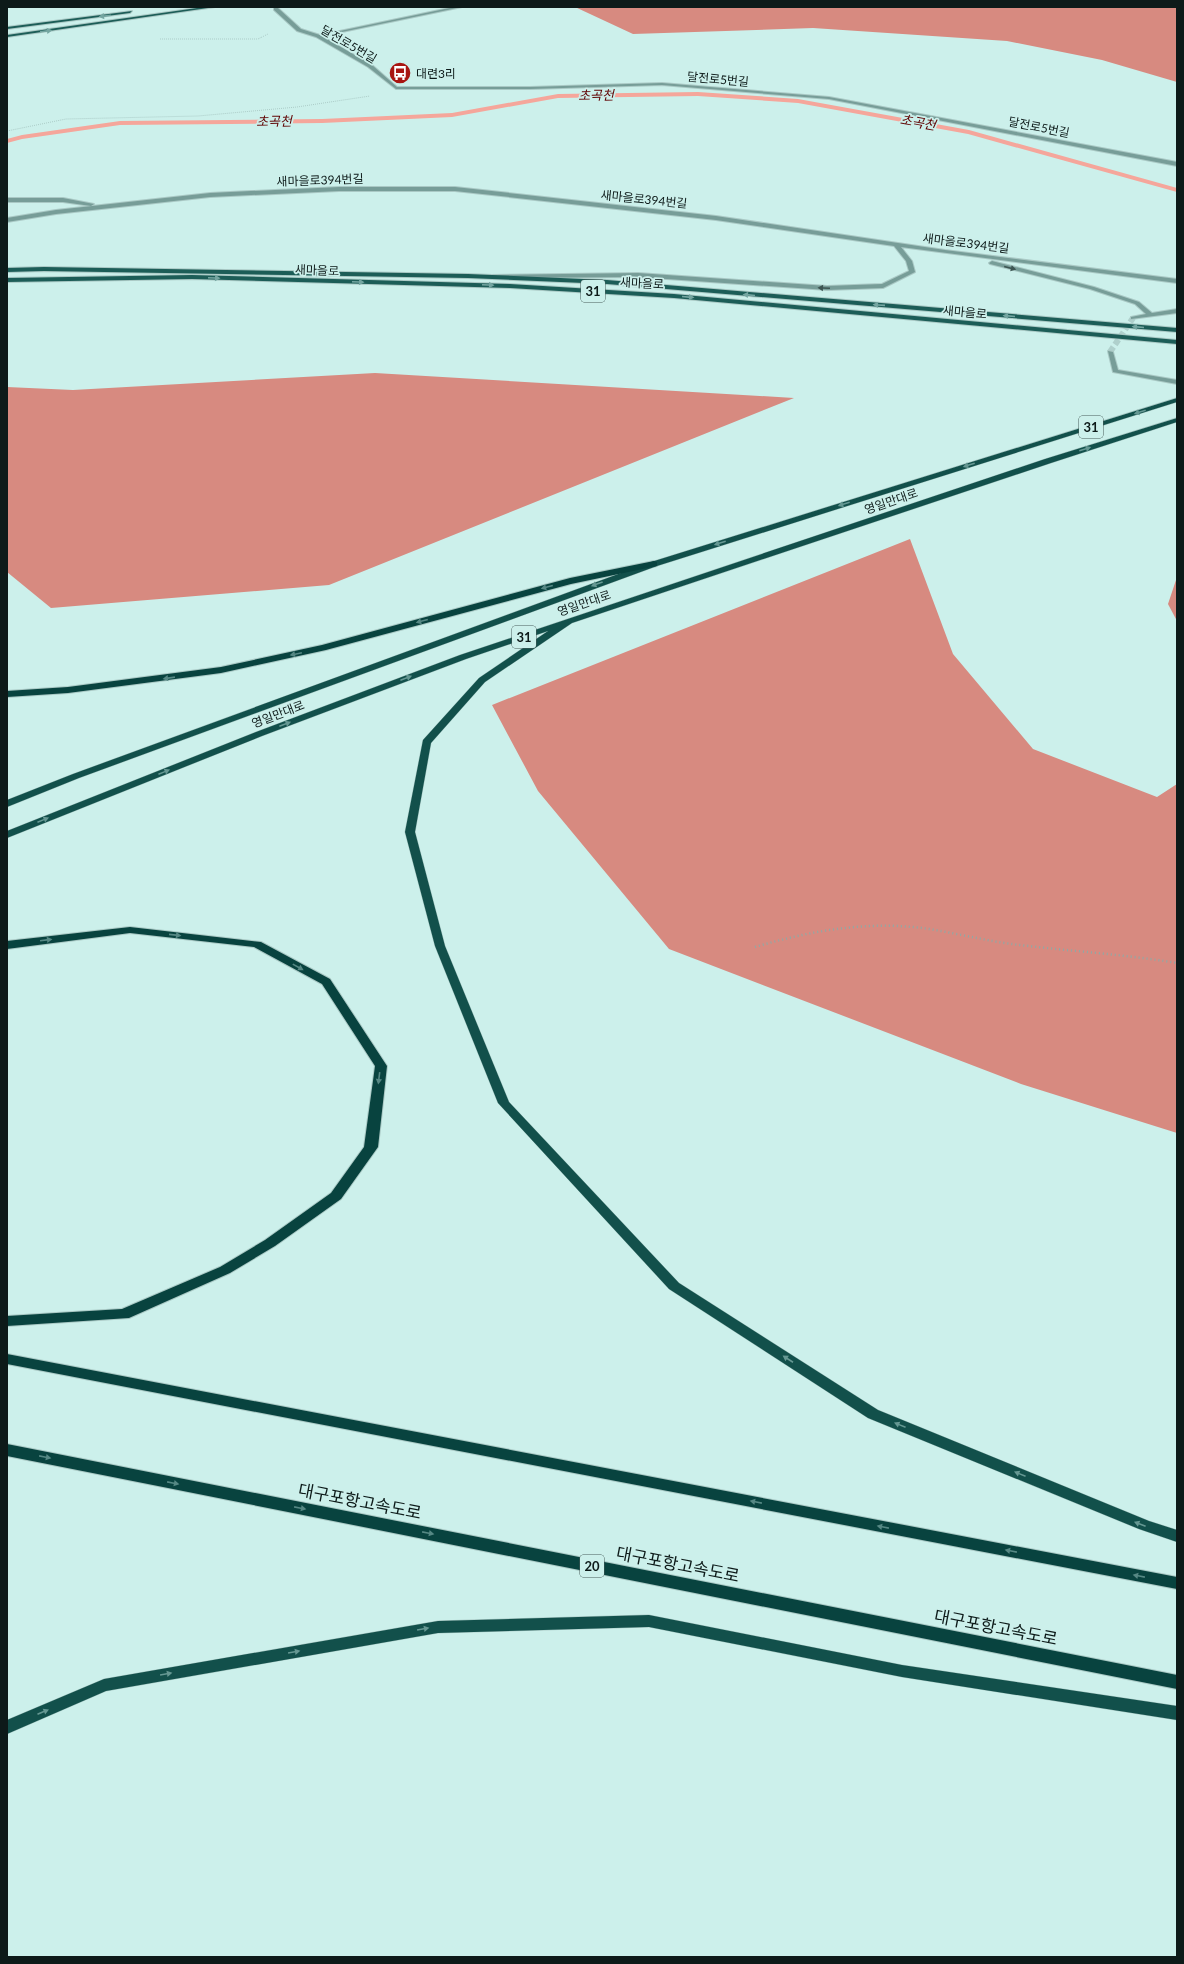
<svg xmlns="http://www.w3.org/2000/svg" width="1184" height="1964" font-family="Lato,'Noto Sans KR',sans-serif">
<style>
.forest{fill:#d78a80}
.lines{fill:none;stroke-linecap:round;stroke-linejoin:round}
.stream{fill:#f5a69b;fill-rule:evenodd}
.minor-tunnel{stroke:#afd0cc;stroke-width:6;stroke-dasharray:6 3;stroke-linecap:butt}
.service-casing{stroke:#aac9c5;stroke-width:2}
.minor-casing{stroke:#aac9c5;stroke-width:2}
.primary-casing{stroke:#aac9c5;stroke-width:2}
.trunk-casing{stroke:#aac9c5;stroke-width:1}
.motorway-casing{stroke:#aac9c5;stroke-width:2}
.path-far1{stroke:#8daaa6;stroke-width:1;stroke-dasharray:0.5 1.5;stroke-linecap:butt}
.path{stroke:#8daaa6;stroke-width:2.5;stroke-dasharray:1 3;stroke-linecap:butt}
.service{fill:#779d98;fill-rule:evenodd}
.minor{fill:#779d98;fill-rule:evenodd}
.primary{fill:#1c5d57;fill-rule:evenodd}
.trunk{fill:#12504b;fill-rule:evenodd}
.motorway{fill:#08433f;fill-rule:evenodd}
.oneway{fill:#74a6a1}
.oneway2{fill:#3d5552}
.oneway3{fill:#669893}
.oneway4{fill:#568884}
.labels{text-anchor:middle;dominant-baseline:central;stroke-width:3.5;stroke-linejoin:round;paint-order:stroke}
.far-street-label{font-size:12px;fill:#0d1a19;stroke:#ccf0eb}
.far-poi-label{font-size:12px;fill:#0d1a19;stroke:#ccf0eb;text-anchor:start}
.far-water-label{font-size:13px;font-style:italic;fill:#5f0001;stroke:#ccf0eb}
.shield{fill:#ccf0eb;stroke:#465a58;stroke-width:1}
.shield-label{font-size:13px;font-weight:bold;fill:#0d1a19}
.near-street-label{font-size:17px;fill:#0d1a19;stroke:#ccf0eb}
</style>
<rect width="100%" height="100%" fill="#ccf0eb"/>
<!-- forest -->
<g class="forest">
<polygon points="575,7 1177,7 1177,82 1102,60 1007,41 813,28 633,34"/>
<polygon points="375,373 794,398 329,585 51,608 7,572 7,387 73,390"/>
<polygon points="910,539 953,654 1033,749 1157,797 1177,784 1177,1133 1021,1084 669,949 538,791 492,705"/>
<polygon points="1177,577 1177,621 1168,604"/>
</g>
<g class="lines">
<!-- stream -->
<polygon class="stream" points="698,92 798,99 969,130 1177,188 1177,192 968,134 798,103 698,96 558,98 452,117 322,123 120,125 22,139 7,143 7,139 22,135 120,121 322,119 452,113 558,94"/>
<!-- minor-tunnel -->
<polyline class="minor-tunnel" points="1110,352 1133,318"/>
<!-- service casing -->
<g class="service-casing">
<polygon id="service" points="454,7 462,7 318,37 316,36"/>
</g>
<!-- minor casing -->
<g class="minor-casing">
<g id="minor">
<polygon points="274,8 278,8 301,29 320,35 372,65 397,87 530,87 662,83 829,97 1177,162 1177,166 829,99 662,85 530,89 396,89 368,67 316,37 297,31 274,10"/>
<polygon points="339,187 455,187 716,216 945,250 1177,279 1177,283 901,247 912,261 915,272 883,288 827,290 638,277 493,278 490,276 491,275 638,273 827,286 882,284 909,271 906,261 894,246 716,220 455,191 339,191 210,197 56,214 7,222 7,218 56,210 210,193"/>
<polygon points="7,198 63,198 94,204 91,206 63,202 7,202"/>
<polygon points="992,261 1094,287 1139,302 1152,313 1177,309 1177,313 1131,319 1131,317 1146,314 1135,304 1090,289 990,264 989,263"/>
<polygon points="1108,351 1113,352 1118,370 1177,380 1177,384 1113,372"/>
</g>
</g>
<!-- primary casing -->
<g class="primary-casing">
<g id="primary">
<polygon points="204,7 215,7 7,37 7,35"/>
<polygon points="132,11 130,13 7,29 7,27"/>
<polygon points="44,267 468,274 607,280 1177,328 1177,332 607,284 468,278 44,271 7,272 7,268"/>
<polygon points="192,275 510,284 674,294 1177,340 1177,344 674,298 510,288 192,279 7,282 7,278"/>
</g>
</g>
<!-- trunk casing -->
<g class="trunk-casing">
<g id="trunk">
<polygon points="1177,398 1177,402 657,566 79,778 7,807 7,800 73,774 651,562"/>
<polygon points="1177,418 1177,422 1051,463 572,623 485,682 431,743 415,832 445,946 509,1102 679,1283 878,1410 1149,1521 1177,1530 1177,1542 1139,1529 868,1418 669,1289 498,1103 435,946 405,832 423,740 479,678 548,631 466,659 262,736 7,838 7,831 256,732 460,655 1045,459"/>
<polygon points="649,1615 902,1665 1177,1706 1177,1720 902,1677 649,1627 438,1633 106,1691 7,1734 7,1720 104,1679 438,1621"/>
</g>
</g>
<!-- motorway casing -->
<g class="motorway-casing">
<g id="motorway">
<polygon points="654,561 657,562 657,566 571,584 326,650 221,673 68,693 7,697 7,691 68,687 221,667 322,645 570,578"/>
<polygon points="130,927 261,942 330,979 387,1066 378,1147 341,1199 275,1246 230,1273 129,1318 7,1326 7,1316 122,1309 220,1267 265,1240 331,1193 364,1147 375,1066 322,984 254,947 130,933 7,949 7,941"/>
<polygon points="7,1354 1177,1577 1177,1589 7,1364"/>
<polygon points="7,1444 1177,1675 1177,1689 7,1456"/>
</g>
</g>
<!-- path-far1 -->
<g class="path-far1">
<polyline points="160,39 258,39 268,34"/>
<polyline points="7,131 66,119 198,116 297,107 370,96"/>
</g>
<!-- path -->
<path class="path" d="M 755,947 C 810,931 865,921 922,928 C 952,932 981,940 1012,944 C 1067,951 1122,954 1177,963"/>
<!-- service -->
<use href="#service" class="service"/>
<!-- minor -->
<use href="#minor" class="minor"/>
<!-- primary -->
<use href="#primary" class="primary"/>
<!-- trunk -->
<use href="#trunk" class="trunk"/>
<!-- motorway -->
<use href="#motorway" class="motorway"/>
</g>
<!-- one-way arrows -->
<defs><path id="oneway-solid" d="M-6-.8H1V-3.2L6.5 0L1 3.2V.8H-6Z"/></defs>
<g class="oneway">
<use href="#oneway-solid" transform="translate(105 16) rotate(173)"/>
<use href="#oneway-solid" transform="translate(46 31) rotate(-7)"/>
<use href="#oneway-solid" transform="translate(214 278) rotate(2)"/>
<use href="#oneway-solid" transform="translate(358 282) rotate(2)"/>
<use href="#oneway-solid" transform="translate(488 285) rotate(2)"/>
<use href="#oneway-solid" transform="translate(749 295) rotate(-175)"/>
<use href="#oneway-solid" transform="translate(688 297) rotate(5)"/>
<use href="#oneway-solid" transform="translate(879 305) rotate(-176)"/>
<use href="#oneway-solid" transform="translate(1009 316) rotate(-175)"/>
<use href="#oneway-solid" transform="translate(1138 327) rotate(-175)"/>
</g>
<g class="oneway2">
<use href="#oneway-solid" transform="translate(1010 268) rotate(14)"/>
<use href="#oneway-solid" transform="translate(824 288) rotate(-177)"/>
</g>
<g class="oneway3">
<use href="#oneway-solid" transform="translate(1140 412) rotate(163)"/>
<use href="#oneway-solid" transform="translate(1085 449) rotate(-18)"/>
<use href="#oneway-solid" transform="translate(969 465) rotate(163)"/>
<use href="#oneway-solid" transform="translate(844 504) rotate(163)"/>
<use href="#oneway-solid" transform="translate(720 543) rotate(163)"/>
<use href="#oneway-solid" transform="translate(597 584) rotate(160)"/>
<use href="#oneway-solid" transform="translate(406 678) rotate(-21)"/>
<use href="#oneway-solid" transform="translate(285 724) rotate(-21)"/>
<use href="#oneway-solid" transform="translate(164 772) rotate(-22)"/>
<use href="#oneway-solid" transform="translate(43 820) rotate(-22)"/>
<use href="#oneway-solid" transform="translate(788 1359) rotate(-147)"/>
<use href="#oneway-solid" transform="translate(900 1425) rotate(-158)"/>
<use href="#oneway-solid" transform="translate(1020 1474) rotate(-158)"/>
<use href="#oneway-solid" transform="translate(1140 1524) rotate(-159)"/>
<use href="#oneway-solid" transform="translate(423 1629) rotate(-10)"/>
<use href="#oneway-solid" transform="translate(294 1652) rotate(-10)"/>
<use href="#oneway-solid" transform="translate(166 1674) rotate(-10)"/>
<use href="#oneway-solid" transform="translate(43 1712) rotate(-23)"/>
</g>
<g class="oneway4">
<use href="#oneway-solid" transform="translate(547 587) rotate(165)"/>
<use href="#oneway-solid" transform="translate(422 621) rotate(165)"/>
<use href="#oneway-solid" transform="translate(296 654) rotate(168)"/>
<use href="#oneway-solid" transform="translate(169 678) rotate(172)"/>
<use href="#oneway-solid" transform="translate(175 935) rotate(6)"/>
<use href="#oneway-solid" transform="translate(46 940) rotate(-7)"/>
<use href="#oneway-solid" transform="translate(298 967) rotate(29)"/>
<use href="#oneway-solid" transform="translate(379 1078) rotate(97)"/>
<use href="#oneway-solid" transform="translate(45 1457) rotate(11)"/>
<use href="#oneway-solid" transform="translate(173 1483) rotate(11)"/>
<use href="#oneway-solid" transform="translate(756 1502) rotate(-169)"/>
<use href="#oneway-solid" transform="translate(300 1508) rotate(11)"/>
<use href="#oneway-solid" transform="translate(883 1527) rotate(-169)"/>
<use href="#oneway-solid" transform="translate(428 1533) rotate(11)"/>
<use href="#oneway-solid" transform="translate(1011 1551) rotate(-169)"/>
<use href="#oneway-solid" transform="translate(1139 1576) rotate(-169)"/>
</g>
<!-- icons -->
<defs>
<g id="bus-disc" transform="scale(1.15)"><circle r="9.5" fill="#a81511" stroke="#ccf0eb"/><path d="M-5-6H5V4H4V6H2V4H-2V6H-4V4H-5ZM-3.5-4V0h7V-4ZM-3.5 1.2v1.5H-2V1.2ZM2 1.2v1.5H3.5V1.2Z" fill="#fff"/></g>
</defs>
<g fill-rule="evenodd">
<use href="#bus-disc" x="400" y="73"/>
</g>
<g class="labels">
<!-- far-street labels -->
<g class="far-street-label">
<text transform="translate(349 44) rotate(30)">달전로5번길</text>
<text transform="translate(718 79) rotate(5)">달전로5번길</text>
<text transform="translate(1039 127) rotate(11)">달전로5번길</text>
<text transform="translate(320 180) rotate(-2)">새마을로394번길</text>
<text transform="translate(644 199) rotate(6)">새마을로394번길</text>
<text transform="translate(966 243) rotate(7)">새마을로394번길</text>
<text transform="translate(317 270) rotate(2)">새마을로</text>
<text transform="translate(642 283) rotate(3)">새마을로</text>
<text transform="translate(965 312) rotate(5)">새마을로</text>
<text transform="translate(891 501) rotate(-19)">영일만대로</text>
<text transform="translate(584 603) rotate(-19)">영일만대로</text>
<text transform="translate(278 714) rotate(-21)">영일만대로</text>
</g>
<!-- far-poi labels -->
<g class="far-poi-label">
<text x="416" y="73">대련3리</text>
</g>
<!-- far-water labels -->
<g class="far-water-label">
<text transform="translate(596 95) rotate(-1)">초곡천</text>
<text transform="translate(274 121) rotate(-1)">초곡천</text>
<text transform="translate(918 122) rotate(10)">초곡천</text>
</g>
<!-- shield labels -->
<g class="shield">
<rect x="581" y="280" width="24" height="22" rx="3"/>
<rect x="1079" y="416" width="24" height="22" rx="3"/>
<rect x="512" y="626" width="24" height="22" rx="3"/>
<rect x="580" y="1555" width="24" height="22" rx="3"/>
</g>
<g class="shield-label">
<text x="593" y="291">31</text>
<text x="1091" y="427">31</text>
<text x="524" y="637">31</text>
<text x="592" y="1566">20</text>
</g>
<!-- near-street labels -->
<g class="near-street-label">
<text transform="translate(360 1501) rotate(11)">대구포항고속도로</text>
<text transform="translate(678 1564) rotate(11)">대구포항고속도로</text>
<text transform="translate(996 1627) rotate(11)">대구포항고속도로</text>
</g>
</g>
<!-- border -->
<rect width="1184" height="1964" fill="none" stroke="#0d1a19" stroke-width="16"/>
</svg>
